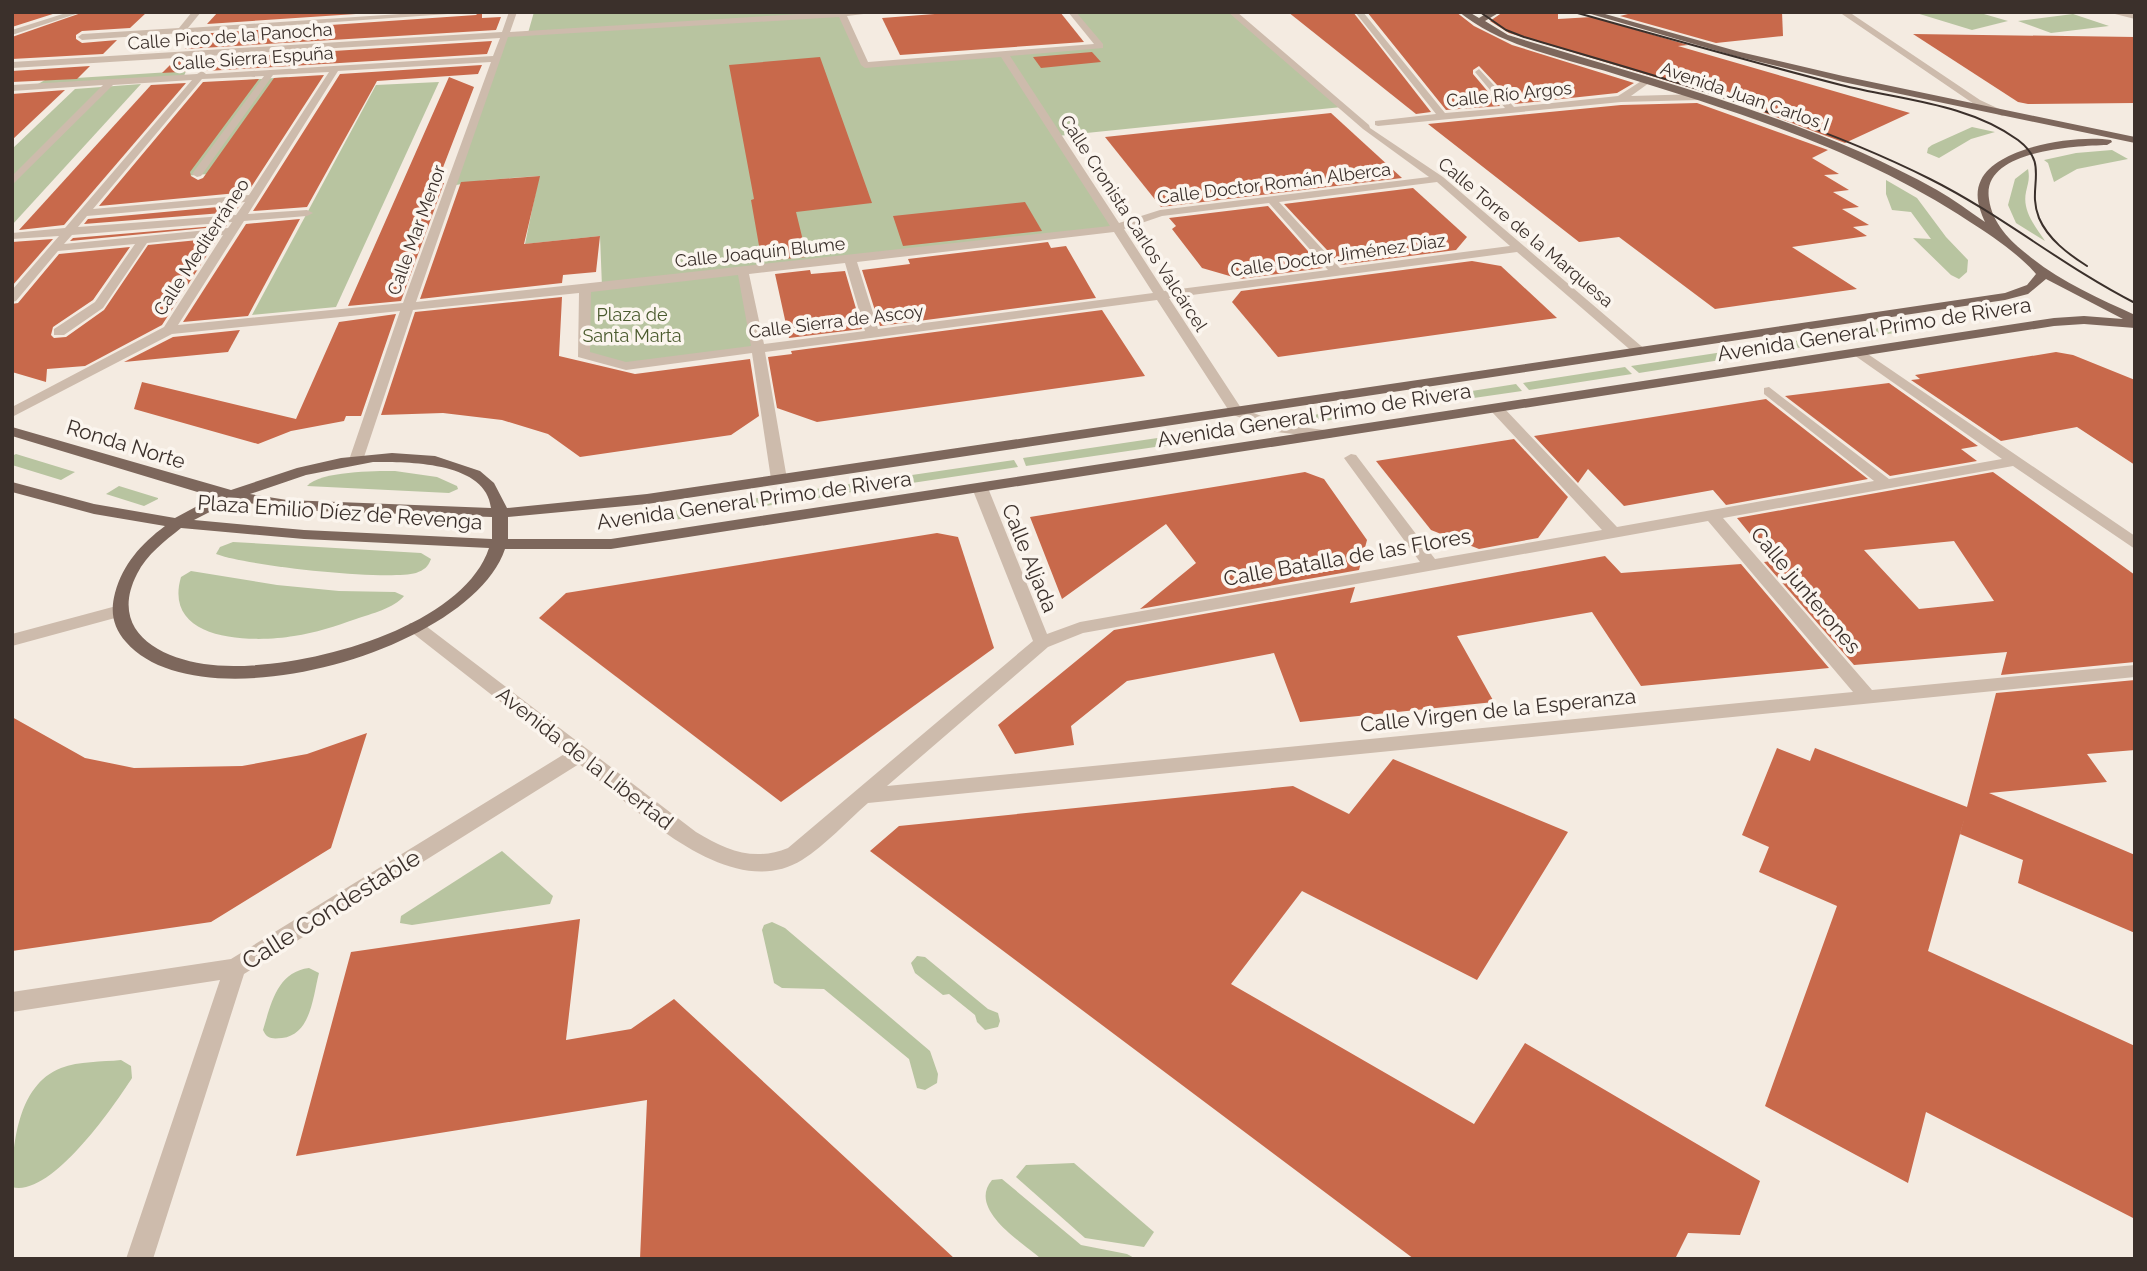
<svg xmlns="http://www.w3.org/2000/svg" width="2147" height="1271" font-family="Raleway,sans-serif">
<style>
.green{fill:#b8c4a0}
.building{fill:#c8694b;fill-rule:evenodd}
.lines{fill:none;stroke-linecap:round;stroke-linejoin:round}
.minor{fill:#cdbbac;fill-rule:evenodd}
.major{fill:#7d675c;fill-rule:evenodd}
.tram{stroke:#3b302b;stroke-width:2}
.labels{text-anchor:middle;dominant-baseline:central;stroke-width:7;stroke-linejoin:round;paint-order:stroke}
.far-street-label{font-size:18px;fill:#3b302b;stroke:#fbf5ee}
.far-park-label{font-size:18px;fill:#4a5a2e;stroke:#fbf5ee}
.street-label{font-size:21px;fill:#3b302b;stroke:#fbf5ee}
.near-street-label{font-size:24px;fill:#3b302b;stroke:#fbf5ee}
</style>
<rect width="100%" height="100%" fill="#f4ebe1"/>
<!-- green -->
<g class="green">
<polygon points="534,12 822,12 841,15 866,65 1099,46 1072,12 1232,12 1342,107 1057,136 1116,228 743,272 758,349 626,366 583,354 585,289 602,287 600,236 525,244 539,176 486,180 450,186 504,35 528,33"/>
<polygon points="1913,12 1977,12 2008,21 1972,30"/>
<polygon points="2073,14 2109,26 2051,33 2018,21"/>
<polygon points="186,71 184,76 38,84 45,80"/>
<polygon points="288,77 220,173 172,177 247,80"/>
<polygon points="439,82 336,307 252,315 376,85"/>
<polygon points="141,84 12,225 12,149 75,89"/>
<polygon points="1972,127 1995,132 1971,139 1939,158 1927,153 1928,148 1932,145"/>
<polygon points="2112,150 2128,159 2077,169 2054,182 2048,163 2044,160 2076,153"/>
<path d="M 2028,169 C 2030,179 2028,183 2026,192 C 2022,211 2035,226 2045,241 L 2016,223 L 2008,205 L 2015,179 Z"/>
<polygon points="1886,180 1917,198 1946,237 1968,260 1967,272 1959,279 1951,275 1913,238 1931,239 1911,212 1892,210 1886,194"/>
<polygon points="1909,323 1918,329 1853,340 1844,334"/>
<polygon points="1839,334 1847,340 1784,350 1775,344"/>
<polygon points="1769,345 1777,351 1639,373 1631,366"/>
<polygon points="1625,367 1632,374 1529,390 1523,383"/>
<polygon points="1516,384 1522,391 1446,402 1440,396"/>
<polygon points="1357,408 1363,415 1299,425 1294,418"/>
<polygon points="1191,433 1196,441 1026,466 1023,458"/>
<polygon points="16,454 75,472 61,480 12,465 12,456"/>
<polygon points="1014,460 1018,467 839,494 837,486"/>
<path d="M 395,471 L 437,477 L 457,486 L 458,489 L 449,493 L 307,486 C 321,471 374,471 395,471 Z"/>
<polygon points="119,486 158,498 158,499 144,506 106,494"/>
<polygon points="829,487 831,496 667,521 667,512"/>
<path d="M 233,542 L 421,553 L 431,559 C 428,567 424,570 416,573 C 385,581 248,566 216,554 L 220,547 Z"/>
<path d="M 191,571 L 277,585 L 339,591 L 395,592 L 404,596 C 394,608 371,614 356,619 C 336,626 315,633 294,636 C 253,643 162,642 181,577 Z"/>
<polygon points="502,851 553,896 550,904 412,925 400,923 401,916"/>
<polygon points="772,922 785,928 930,1051 938,1074 937,1083 925,1090 917,1088 909,1059 824,989 782,988 774,983 762,930 764,925"/>
<polygon points="917,956 925,957 988,1009 998,1013 1000,1021 998,1027 985,1030 977,1022 975,1015 949,994 943,995 915,973 911,963"/>
<path d="M 309,968 L 319,973 C 313,996 311,1035 282,1038 C 272,1039 267,1039 263,1030 C 271,1004 277,972 309,968 Z"/>
<path d="M 121,1060 L 131,1066 L 132,1078 C 114,1106 51,1198 12,1187 C 12,1147 17,1085 61,1068 C 79,1061 102,1062 121,1060 Z"/>
<polygon points="1074,1163 1154,1232 1144,1247 1085,1238 1016,1177 1026,1165"/>
<path d="M 1002,1179 L 1081,1245 L 1127,1254 L 1136,1259 L 1041,1259 C 1022,1242 967,1209 992,1180 Z"/>
</g>
<!-- building -->
<g class="building">
<polygon points="12,12 59,12 12,27"/>
<polygon points="84,12 147,12 130,28 82,31 76,35 76,39 82,43 117,40 103,54 12,59 12,37"/>
<polygon points="218,12 386,12 207,24"/>
<polygon points="479,12 482,12 482,18 501,17 496,30 185,49 198,34 476,15"/>
<polygon points="961,12 1060,12 1084,42 900,55 882,18"/>
<polygon points="1288,12 1353,12 1431,112 1416,114"/>
<polygon points="1367,12 1456,12 1474,26 1512,45 1634,83 1617,93 1515,104 1479,66 1473,70 1473,74 1500,106 1446,110"/>
<polygon points="1503,12 1558,12 1558,19 1592,17 1688,45 1678,46 1910,113 1845,143 1728,99 1509,33 1490,21"/>
<polygon points="1636,12 1782,12 1783,36 1716,43 1620,16"/>
<polygon points="1913,34 2135,37 2135,103 2028,104 2018,102"/>
<polygon points="492,41 487,54 207,71 202,68 196,71 162,73 174,61"/>
<polygon points="1092,52 1101,62 1041,68 1033,57"/>
<polygon points="820,57 872,203 796,212 807,257 772,260 771,255 761,257 751,200 754,199 729,65"/>
<polygon points="482,65 478,74 377,81 307,207 253,211 340,74"/>
<polygon points="90,66 77,79 12,82 12,71"/>
<polygon points="324,75 248,192 99,206 203,82 259,79 190,172 191,176 198,180 203,178 274,78"/>
<polygon points="449,77 474,87 437,183 444,183 401,301 348,306"/>
<polygon points="186,83 64,225 19,230 151,85"/>
<polygon points="65,90 12,140 12,94"/>
<polygon points="1697,103 1828,150 1812,158 1839,174 1824,175 1849,190 1833,192 1859,207 1842,209 1869,225 1853,227 1867,236 1792,247 1857,289 1715,309 1619,237 1579,242 1428,124 1621,105"/>
<polygon points="1331,113 1402,178 1161,207 1105,137"/>
<polygon points="540,176 524,244 600,236 596,272 563,275 562,283 420,299 461,182"/>
<polygon points="1413,188 1467,237 1456,250 1341,265 1284,204"/>
<polygon points="1025,202 1042,231 903,246 893,216"/>
<polygon points="240,205 235,212 84,224 88,219"/>
<polygon points="1268,206 1323,268 1240,279 1202,268 1172,229 1176,226 1169,218"/>
<polygon points="300,219 248,316 183,322 246,224"/>
<polygon points="227,225 227,226 70,241 73,238"/>
<polygon points="218,238 162,325 85,366 47,369 46,382 12,372 12,304 18,303 59,254 130,247 93,300 53,327 51,335 54,338 66,337 104,310 148,245"/>
<polygon points="53,239 12,286 12,242"/>
<polygon points="1048,242 1051,248 1066,246 1096,298 880,326 862,270 910,264 908,259"/>
<polygon points="1472,261 1501,266 1557,318 1278,357 1232,302 1241,291"/>
<polygon points="810,270 811,274 845,271 862,329 789,338 775,274"/>
<polygon points="562,297 559,356 635,374 750,359 759,416 731,435 580,457 548,434 502,420 443,413 381,415 415,312"/>
<polygon points="1102,310 1145,376 817,422 777,408 768,357 792,354 791,351"/>
<polygon points="396,314 361,416 346,416 344,421 291,431 258,444 134,409 142,382 296,419 339,322"/>
<polygon points="240,330 228,352 124,362 173,337"/>
<polygon points="2056,352 2073,355 2135,380 2135,465 2077,427 2001,441 1911,380 1920,379 1915,375"/>
<polygon points="1889,383 1978,446 1961,449 1977,461 1890,476 1785,396"/>
<polygon points="1766,399 1868,479 1726,505 1713,490 1624,506 1588,469 1578,483 1534,436"/>
<polygon points="1514,439 1568,497 1538,538 1479,549 1431,530 1376,461"/>
<polygon points="1305,472 1324,479 1367,540 1359,570 1140,609 1196,563 1166,524 1062,599 1030,517"/>
<path d="M 1993,472 L 2135,575 L 2135,662 L 2001,675 L 2007,652 L 1854,665 L 1764,562 L 1772,561 L 1737,518 ZM 1954,541 L 1994,601 L 1919,609 L 1864,550 Z"/>
<polygon points="937,533 958,537 994,648 781,802 539,618 566,593"/>
<polygon points="1605,556 1621,573 1741,564 1829,668 1641,686 1592,612 1457,636 1494,702 1300,722 1274,653 1127,681 1071,726 1074,745 1015,754 998,725 1114,630 1355,587 1350,603"/>
<polygon points="2135,680 2135,750 2087,754 2107,782 1989,793 2135,855 2135,933 2018,883 2023,860 1960,834 1965,816 1928,951 2135,1046 2135,1219 1926,1112 1908,1183 1765,1106 1837,906 1759,872 1769,847 1742,835 1777,748 1810,761 1815,748 1967,807 1996,693"/>
<polygon points="12,717 85,758 134,768 242,766 307,754 367,733 331,848 211,922 12,951"/>
<polygon points="1393,759 1568,832 1477,980 1302,891 1231,984 1474,1124 1525,1043 1760,1181 1740,1235 1688,1233 1675,1259 1414,1259 870,851 899,826 1293,786 1349,814"/>
<polygon points="580,919 566,1040 631,1029 674,999 955,1259 640,1259 647,1100 296,1156 351,952"/>
</g>
<g class="lines">
<!-- minor -->
<g class="minor">
<polygon points="69,12 82,12 12,35 12,30"/>
<polygon points="192,12 201,12 188,28 430,12 476,12 82,40 78,37 82,34 179,28"/>
<path d="M 509,12 L 517,12 L 510,32 L 832,12 L 880,12 L 847,16 L 868,62 L 1094,44 L 1068,12 L 1076,12 L 1103,44 L 1103,48 L 1010,56 L 1119,223 L 1160,210 L 1429,177 L 1363,129 L 1228,12 L 1237,12 L 1369,125 L 1370,128 L 1443,177 L 1647,351 L 1640,355 L 1635,354 L 1517,252 L 1169,298 L 1241,408 L 1284,425 L 1333,431 L 1335,434 L 1333,437 L 1328,438 L 1276,432 L 1231,414 L 1157,300 L 765,352 L 787,479 L 779,484 L 771,479 L 752,353 L 626,370 L 578,357 L 579,293 L 413,310 L 363,460 L 356,464 L 349,460 L 400,311 L 172,334 L 12,417 L 12,407 L 164,327 L 223,235 L 147,243 L 103,308 L 64,335 L 54,335 L 54,329 L 95,302 L 135,244 L 58,251 L 16,301 L 12,302 L 12,290 L 59,236 L 12,239 L 12,233 L 65,228 L 192,80 L 113,85 L 12,185 L 12,176 L 103,85 L 12,91 L 12,85 L 197,74 L 202,71 L 206,74 L 493,56 L 500,38 L 12,68 L 12,62 L 502,32 ZM 839,17 L 861,65 L 865,68 L 1001,57 L 1110,226 L 416,302 L 508,37 ZM 491,62 L 403,303 L 178,325 L 244,221 L 307,216 L 313,213 L 307,210 L 248,214 L 338,71 ZM 329,72 L 249,195 L 93,209 L 202,79 L 264,76 L 192,174 L 197,177 L 201,176 L 273,75 ZM 1437,182 L 1510,246 L 1340,268 L 1279,202 ZM 245,202 L 236,215 L 78,227 L 87,216 ZM 1269,203 L 1328,270 L 1164,291 L 1124,229 L 1162,216 ZM 232,222 L 228,228 L 64,244 L 72,235 ZM 1114,232 L 1153,293 L 878,329 L 857,262 ZM 845,263 L 865,331 L 764,344 L 749,274 ZM 738,275 L 751,346 L 626,362 L 590,352 L 591,292 Z"/>
<polygon points="1355,12 1363,12 1445,113 1505,108 1475,72 1479,69 1514,107 1618,96 1646,78 1649,79 1649,83 1631,96 1700,94 1705,97 1700,100 1621,102 1378,126 1375,125 1375,121 1436,114"/>
<polygon points="1839,12 1849,12 1980,100 2010,114 2002,116 1974,104"/>
<polygon points="2114,12 2135,14 2135,19 2115,14"/>
<path d="M 1859,348 L 2135,536 L 2135,549 L 2013,466 L 1723,518 L 1872,690 L 2135,665 L 2135,677 L 868,803 C 847,821 826,845 802,860 C 729,905 633,806 579,764 L 244,974 L 153,1259 L 126,1259 L 220,980 L 12,1012 L 12,992 L 231,959 L 566,753 L 410,631 L 407,627 L 410,623 L 422,623 L 696,832 C 726,850 753,862 788,848 L 1033,641 L 972,488 L 975,485 L 980,483 L 988,488 L 1047,634 L 1080,622 L 1420,562 L 1344,458 L 1351,454 L 1356,455 L 1435,559 L 1602,530 L 1492,412 L 1490,409 L 1497,405 L 1502,406 L 1617,527 L 1874,481 L 1764,394 L 1764,388 L 1769,387 L 1889,479 L 2002,459 L 1854,355 L 1854,349 ZM 1708,521 L 1853,692 L 887,786 L 1048,647 L 1083,633 Z"/>
<polygon points="120,605 129,611 126,615 12,646 12,634"/>
</g>
<!-- major -->
<g class="major">
<path d="M 1459,12 L 1469,12 L 1479,18 L 1489,12 L 1500,12 L 1485,21 L 1508,35 C 1648,78 1809,118 1937,190 C 1953,199 1969,211 1985,222 C 1979,209 1974,194 1981,180 C 1998,146 2076,135 2111,140 L 2112,142 L 2107,145 C 2075,146 1981,150 1989,199 C 1992,223 2010,241 2028,255 C 2059,281 2098,298 2135,315 L 2135,328 L 2084,324 L 2054,326 L 611,549 L 505,549 C 471,651 200,727 126,642 C 113,627 110,612 115,593 C 123,564 141,544 165,526 L 94,514 L 12,492 L 12,482 L 94,504 L 175,518 L 214,497 L 12,436 L 12,427 L 231,490 L 297,468 L 341,458 L 392,453 L 435,456 L 480,471 L 494,483 L 507,508 L 647,494 L 2005,293 L 2027,285 L 2036,274 C 2021,256 1991,235 1970,222 C 1862,150 1737,112 1615,74 C 1562,58 1501,46 1459,12 ZM 2046,279 L 2123,319 L 2084,316 L 2054,318 L 611,539 L 508,539 L 508,517 L 647,504 L 2005,300 L 2028,294 ZM 373,462 C 407,462 486,461 491,508 L 287,500 L 250,494 L 306,475 ZM 233,500 L 287,510 L 492,517 L 492,539 L 304,530 L 194,520 ZM 181,528 L 304,539 L 489,548 C 461,633 283,676 204,664 C 156,657 109,629 137,574 C 147,554 165,541 181,528 Z"/>
<polygon points="1584,12 1598,12 1740,52 1843,76 2135,137 2135,143 1843,82 1735,56"/>
</g>
<!-- tram -->
<g class="tram">
<path d="M 1480,12 L 1506,30 L 1524,37 C 1661,78 1802,115 1930,179 C 2002,215 2064,267 2135,303"/>
<path d="M 1574,12 C 1663,37 1752,62 1841,85 C 1900,100 1967,103 2018,140 C 2051,165 2026,186 2039,218 C 2048,239 2068,254 2087,266"/>
</g>
</g>
<g class="labels">
<!-- far-street labels -->
<g class="far-street-label">
<text transform="translate(230 36) rotate(-4)">Calle Pico de la Panocha</text>
<text transform="translate(253 58) rotate(-4)">Calle Sierra Espuña</text>
<text transform="translate(1509 94) rotate(-6)">Calle Río Argos</text>
<text transform="translate(1745 96) rotate(19)">Avenida Juan Carlos I</text>
<text transform="translate(1274 183) rotate(-7)">Calle Doctor Román Alberca</text>
<text transform="translate(1134 223) rotate(57)">Calle Cronista Carlos Valcárcel</text>
<text transform="translate(416 230) rotate(-70)">Calle Mar Menor</text>
<text transform="translate(1526 232) rotate(40)">Calle Torre de la Marquesa</text>
<text transform="translate(201 247) rotate(-57)">Calle Mediterráneo</text>
<text transform="translate(760 252) rotate(-6)">Calle Joaquín Blume</text>
<text transform="translate(1338 255) rotate(-8)">Calle Doctor Jiménez Díaz</text>
<text transform="translate(836 321) rotate(-7)">Calle Sierra de Ascoy</text>
</g>
<!-- far-park labels -->
<g class="far-park-label">
<text x="632" y="314">Plaza de<tspan x="632" dy="21">Santa Marta</tspan></text>
</g>
<!-- street labels -->
<g class="street-label">
<text transform="translate(1874 329) rotate(-9)">Avenida General Primo de Rivera</text>
<text transform="translate(1314 415) rotate(-9)">Avenida General Primo de Rivera</text>
<text transform="translate(126 444) rotate(17)">Ronda Norte</text>
<text transform="translate(754 500) rotate(-8)">Avenida General Primo de Rivera</text>
<text transform="translate(340 512) rotate(4)">Plaza Emilio Díez de Revenga</text>
<text transform="translate(1347 557) rotate(-10)">Calle Batalla de las Flores</text>
<text transform="translate(1030 558) rotate(68)">Calle Aljada</text>
<text transform="translate(1806 590) rotate(50)">Calle junterones</text>
<text transform="translate(1498 710) rotate(-6)">Calle Virgen de la Esperanza</text>
<text transform="translate(585 758) rotate(38)">Avenida de la Libertad</text>
</g>
<!-- near-street labels -->
<g class="near-street-label">
<text transform="translate(331 909) rotate(-32)">Calle Condestable</text>
</g>
</g>
<!-- border -->
<rect width="2147" height="1271" fill="none" stroke="#3b302b" stroke-width="28"/>
</svg>
